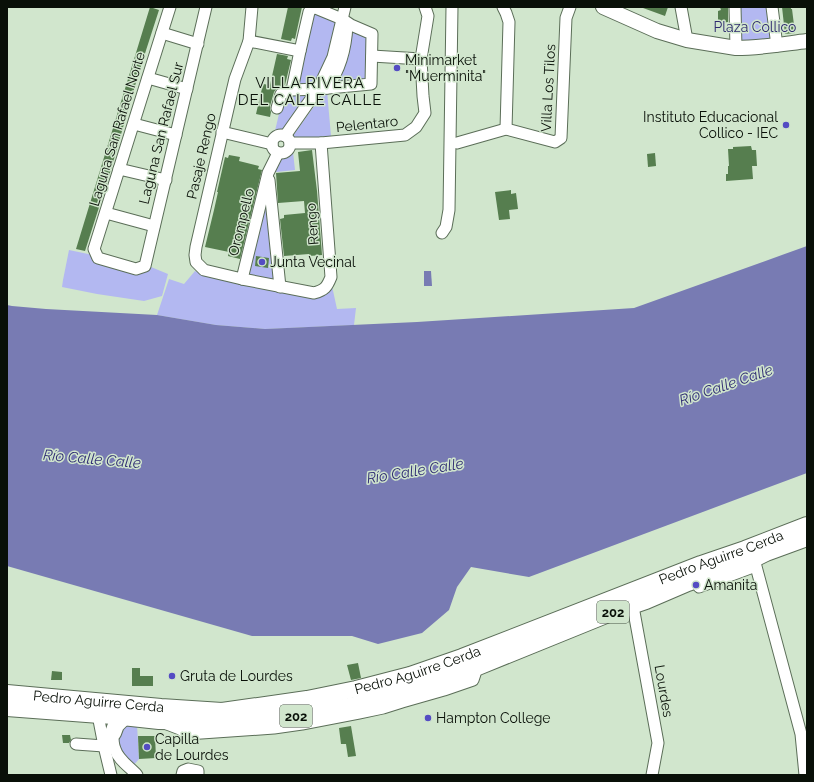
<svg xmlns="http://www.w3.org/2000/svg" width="814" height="782" font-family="Raleway,sans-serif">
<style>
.green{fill:#b3b8f1}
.water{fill:#787bb3}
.building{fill:#567e4f}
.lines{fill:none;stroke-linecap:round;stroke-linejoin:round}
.minor-casing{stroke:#5b6e58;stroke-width:13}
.major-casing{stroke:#5b6e58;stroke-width:16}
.highway-casing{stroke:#5b6e58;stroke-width:18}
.minor{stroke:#fff;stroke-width:11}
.major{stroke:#fff;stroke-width:14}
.highway{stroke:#fff;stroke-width:16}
.poi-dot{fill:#544cc3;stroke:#d1e6cd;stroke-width:1.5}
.labels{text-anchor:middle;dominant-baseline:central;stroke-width:3;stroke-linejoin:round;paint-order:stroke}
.shield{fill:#d1e6cd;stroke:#455043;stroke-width:1}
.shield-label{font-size:13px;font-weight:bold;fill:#091008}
.park-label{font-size:14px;fill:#2e2a6f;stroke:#d1e6cd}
.poi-label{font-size:14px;fill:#091008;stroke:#d1e6cd;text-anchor:start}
.street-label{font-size:14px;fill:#091008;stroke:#d1e6cd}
.neighbourhood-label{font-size:15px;letter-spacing:1px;fill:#091008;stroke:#d1e6cd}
.water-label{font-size:15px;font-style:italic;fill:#322f74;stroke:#d1e6cd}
</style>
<rect width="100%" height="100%" fill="#d1e6cd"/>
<!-- green -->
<g class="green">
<polygon points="737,7 771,7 775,40 742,46"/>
<polygon points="315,11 338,21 333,49 317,86 295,87"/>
<polygon points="349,28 369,36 368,81 332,84"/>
<polygon points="327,91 331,136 293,139 292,137 323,94"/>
<polygon points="296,93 308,95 284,132 274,135 283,97"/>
<polygon points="293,152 295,170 276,172 279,160 289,157"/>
<polygon points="267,199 277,277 272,280 248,277 246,274"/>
<path d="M 69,250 L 93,255 L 97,263 L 133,274 C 141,274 145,272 151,267 L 168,274 L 162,296 L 144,301 L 97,294 L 62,287 L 63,280 Z"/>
<polygon points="195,271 210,277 315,297 332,286 337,309 356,308 354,325 265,329 216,325 157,315 169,279 184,284"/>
<polygon points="137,725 139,759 133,766 127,761 116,744 119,726"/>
</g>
<!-- water -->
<g class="water">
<polygon points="807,246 807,473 529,577 471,567 457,587 449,610 422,633 378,644 352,636 252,636 7,566 7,305 12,306 46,309 157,315 216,325 265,329 417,322 634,308"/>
<polygon points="424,271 431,271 432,286 424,286"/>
</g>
<!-- building -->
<g class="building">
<polygon points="150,7 159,10 139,72 109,176 85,251 76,249"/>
<polygon points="288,7 302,7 295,39 292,38 291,41 281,39"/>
<polygon points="643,7 668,7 665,16 643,8"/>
<polygon points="720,7 728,7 728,22 721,23 720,21 718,21 718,11 721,10"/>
<polygon points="782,7 791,7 791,9 792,9 795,33 785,34"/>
<polygon points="277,54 288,56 287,59 291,60 285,85 281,86 278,86 277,88 274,92 270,106 270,109 271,112 270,117 256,114 263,84 270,85"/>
<polygon points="751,146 752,150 756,150 757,166 752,166 753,179 726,181 726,174 728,174 728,166 729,166 728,149 733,149 733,147"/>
<polygon points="312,150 317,191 322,255 309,256 309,254 284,256 280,219 284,218 284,215 305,213 304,201 278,203 276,173 300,171 298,152"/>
<polygon points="655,153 656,166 648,167 647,154"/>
<polygon points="229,155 240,157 239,161 259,166 258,169 262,170 240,259 228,256 229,252 205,247 214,210 218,192 217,192 225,157 228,158"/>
<polygon points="511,190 511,194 516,193 518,209 509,210 510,219 499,220 495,192"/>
<polygon points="256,256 269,258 268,268 255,266"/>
<polygon points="358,663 361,678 351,680 347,665"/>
<polygon points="132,668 140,668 140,676 153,676 153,686 132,686"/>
<polygon points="52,671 62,672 62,680 51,680"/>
<polygon points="351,726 356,756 348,757 346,744 341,744 339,728"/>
<polygon points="62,735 70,735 71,740 69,743 63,743"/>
<polygon points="138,736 155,736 156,758 139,759"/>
</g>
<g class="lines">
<!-- minor casing -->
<g class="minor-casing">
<g id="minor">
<polyline points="170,7 94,249 98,258 136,269 145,266 206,7"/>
<path d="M 252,7 L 249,41 L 235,79 L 230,100 L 196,247 L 195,255 L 196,262 L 204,270 L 242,279 L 314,293 C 325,290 327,287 331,277 L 321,143"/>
<polyline points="503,7 506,13 509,22 506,129"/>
<polyline points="681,7 687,40"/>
<polyline points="735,7 736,48"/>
<polyline points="772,7 777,46"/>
<polyline points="162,33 198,44"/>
<polyline points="249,41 300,51"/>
<polyline points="372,56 421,59"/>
<polyline points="148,78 187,89"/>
<path d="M 327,88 C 340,70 346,47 347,25"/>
<polyline points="277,108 281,94 292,90 318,89 371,84 372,34 351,25 342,19 313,7 309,12 300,51 292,90"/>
<polyline points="134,124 176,135"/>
<polyline points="222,132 272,144"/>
<circle cx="281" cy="144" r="9"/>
<polyline points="285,136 318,89 333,57 345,7"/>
<polyline points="290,143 321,143 405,135 416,127 425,113 423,96 421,59 428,16 425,7"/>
<polyline points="457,143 506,129 555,142 561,138 566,18 570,7"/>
<polyline points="119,169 166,180"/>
<polyline points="269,180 280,287"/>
<polyline points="106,213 154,226"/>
<polyline points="442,233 446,227 449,210 452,7"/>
<polyline points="242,279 268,173 278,153"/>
<polyline points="754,559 801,734 805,775"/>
<polyline points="699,587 753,567"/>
<polyline points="634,612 658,743 652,775"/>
<polyline points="98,709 98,715 104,746 111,775"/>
<polyline points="167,724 180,729 187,734 274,728 302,724 359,713 383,708 402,702 444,690 473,680 475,674 473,669"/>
<path d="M 113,727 C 113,734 112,742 115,749 C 118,760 130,767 137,775"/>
<polyline points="76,744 104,746"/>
<polyline points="182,775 183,771 188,769 198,771 198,775"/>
</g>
</g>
<!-- major casing -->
<g class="major-casing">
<path id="major" d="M 603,7 L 657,31 L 687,40 L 736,48 C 761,48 783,44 807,41"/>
</g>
<!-- highway casing -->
<g class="highway-casing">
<g id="highway">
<path id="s1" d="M 7,693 L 161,707 L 222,711 L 307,699 L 356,689 L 410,675 L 462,657 L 701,564 L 745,549 L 807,525"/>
<polyline points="7,708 113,716 159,721 214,722 283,718 359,704 435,682 473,669 611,613 646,601 688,583 754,559 766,553 807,538"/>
<polyline points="113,733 116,725 124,717"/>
</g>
</g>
<!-- minor -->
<use href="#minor" class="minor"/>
<!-- major -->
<use href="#major" class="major"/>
<!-- highway -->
<use href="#highway" class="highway"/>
</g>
<!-- markers -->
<g class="poi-dot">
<circle cx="397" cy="68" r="4"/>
<circle cx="786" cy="125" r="4"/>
<circle cx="262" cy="262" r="4"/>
<circle cx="696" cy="585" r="4"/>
<circle cx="172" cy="676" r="4"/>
<circle cx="428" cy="718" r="4"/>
<circle cx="147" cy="747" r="4"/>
</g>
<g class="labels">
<!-- shield labels -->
<g class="shield">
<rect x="597" y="601" width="32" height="22" rx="3"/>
<rect x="280" y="705" width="32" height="22" rx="3"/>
</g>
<g class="shield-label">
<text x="613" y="612">202</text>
<text x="296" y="716">202</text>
</g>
<!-- park labels -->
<g class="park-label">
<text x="755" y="27">Plaza Collico</text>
</g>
<!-- poi labels -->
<g class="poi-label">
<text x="405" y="60">Minimarket<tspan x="405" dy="16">"Muerminita"</tspan></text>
<text x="778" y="117" text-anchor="end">Instituto Educacional<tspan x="778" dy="16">Collico - IEC</tspan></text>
<text x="270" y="262">Junta Vecinal</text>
<text x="704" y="585">Amanita</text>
<text x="180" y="676">Gruta de Lourdes</text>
<text x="436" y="718">Hampton College</text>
<text x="155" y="739">Capilla<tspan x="155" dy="16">de Lourdes</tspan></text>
</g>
<!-- street labels -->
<g class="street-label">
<text transform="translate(548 88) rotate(-87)">Villa Los Tilos</text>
<text transform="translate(367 124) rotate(-6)">Pelentaro</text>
<text transform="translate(117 129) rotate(-73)">Laguna San Rafael Norte</text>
<text transform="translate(161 133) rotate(-76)">Laguna San Rafael Sur</text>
<text transform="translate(201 156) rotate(-77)">Pasaje Rengo</text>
<text transform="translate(241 222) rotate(-76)">Orompello</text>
<text transform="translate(312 224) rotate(-94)">Rengo</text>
<text stroke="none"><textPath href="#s1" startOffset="740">Pedro Aguirre Cerda</textPath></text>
<text stroke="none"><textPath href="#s1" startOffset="416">Pedro Aguirre Cerda</textPath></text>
<text transform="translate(664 691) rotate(80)">Lourdes</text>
<text stroke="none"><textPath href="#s1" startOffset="92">Pedro Aguirre Cerda</textPath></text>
</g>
<!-- neighbourhood labels -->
<g class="neighbourhood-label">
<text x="310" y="83">VILLA RIVERA<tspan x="310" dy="17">DEL CALLE CALLE</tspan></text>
</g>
<!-- water labels -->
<g class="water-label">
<text transform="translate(726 385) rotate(-19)">Río Calle Calle</text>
<text transform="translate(92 459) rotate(5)">Río Calle Calle</text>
<text transform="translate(415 471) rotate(-9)">Río Calle Calle</text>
</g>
</g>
<!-- border -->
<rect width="814" height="782" fill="none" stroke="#091008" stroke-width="16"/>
</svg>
